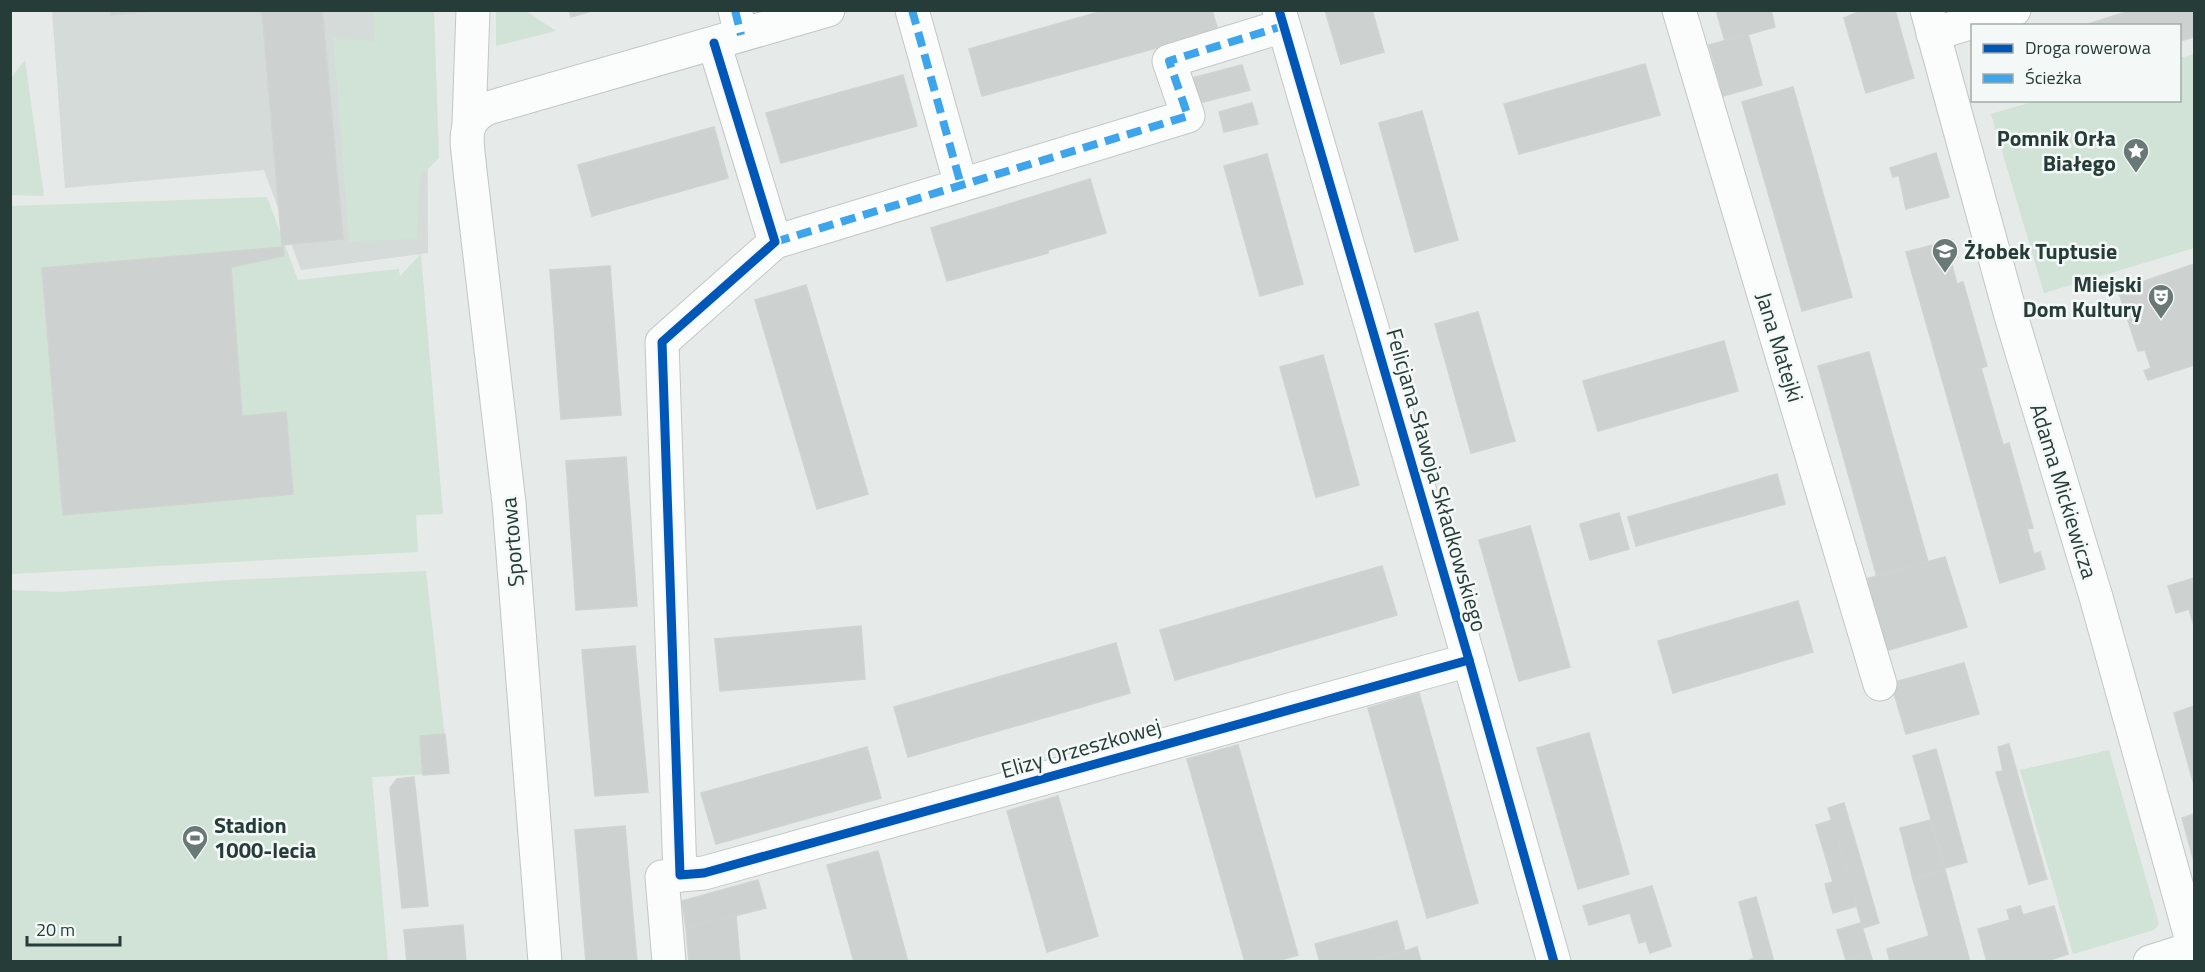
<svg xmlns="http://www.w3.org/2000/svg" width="2205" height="972" font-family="'Titillium Web',sans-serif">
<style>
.built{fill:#d4dbd8}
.green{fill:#d1e2d7}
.building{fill:#cdd2d0;stroke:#cfd3d1;stroke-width:1.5}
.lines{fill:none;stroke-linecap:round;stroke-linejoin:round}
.street-casing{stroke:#c3c7c5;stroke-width:35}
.secondary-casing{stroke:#c0c6c3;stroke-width:35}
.street{stroke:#fbfcfc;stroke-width:33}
.secondary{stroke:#fbfcfc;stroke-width:33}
.quiet{stroke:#3ea4ec;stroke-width:8;stroke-dasharray:15 8;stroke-linecap:butt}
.cycleway-casing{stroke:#f4f9f7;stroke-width:13}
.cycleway{stroke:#0057b8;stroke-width:9}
.labels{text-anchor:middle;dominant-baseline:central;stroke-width:5;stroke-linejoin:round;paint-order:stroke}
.poi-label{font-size:22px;font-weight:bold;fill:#253c38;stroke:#f4f9f7;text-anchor:end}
.street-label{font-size:22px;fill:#253c38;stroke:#f4f9f7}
</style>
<rect width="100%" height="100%" fill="#e6eae8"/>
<!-- built -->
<polygon class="built" points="52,11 427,11 428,253 301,270 264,170 65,188"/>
<!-- green -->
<g class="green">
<polygon points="373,11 434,11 439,158 420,177 417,239 349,242 333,38 374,41"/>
<polygon points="496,11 526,11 556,31 496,46"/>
<polygon points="2194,54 2194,248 2044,293 1991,114 2036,101 2180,100 2180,58"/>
<polygon points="25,60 44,196 11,195 11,78"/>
<polygon points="267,197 298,280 399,269 400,276 421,254 443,514 416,515 418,552 11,574 11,206"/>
<polygon points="426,571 449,773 372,777 388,961 11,962 11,590 60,592 231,580"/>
<polygon points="2109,750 2159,924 2154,930 2073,954 2020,770"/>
</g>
<!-- building -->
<g class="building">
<polygon points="111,10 165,10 111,15"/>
<polygon points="262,10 322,10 343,239 282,245"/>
<polygon points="569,10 595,10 571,17"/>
<polygon points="1106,10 1212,10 1218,31 982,96 969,49"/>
<polygon points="1325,10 1372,10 1384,52 1341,64"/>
<polygon points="1716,10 1771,10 1775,27 1725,41"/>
<polygon points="1863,10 1895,10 1914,78 1866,93 1844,18"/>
<polygon points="2132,10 2194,10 2194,37 2180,41 2180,26 2082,26"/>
<polygon points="1748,34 1762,85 1723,96 1709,45"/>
<polygon points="1645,64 1660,115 1519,154 1504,104"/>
<polygon points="1242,65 1250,90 1199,103 1192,78"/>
<polygon points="903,75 917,126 781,163 766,113"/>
<polygon points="1793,87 1852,297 1802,311 1742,102"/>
<polygon points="1252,103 1258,124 1224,132 1219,112"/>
<polygon points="1422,111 1458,240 1415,252 1379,123"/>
<polygon points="714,127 728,178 592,216 578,165"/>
<polygon points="1936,153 1949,197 1906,209 1899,175 1893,177 1890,168"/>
<polygon points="1267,154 1303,284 1260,296 1224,166"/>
<polygon points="1090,179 1106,233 1048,250 1048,253 947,281 931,228"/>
<polygon points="1952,240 1957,257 1950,258 1957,284 1963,282 1987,366 1981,368 2003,445 2009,443 2033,528 2027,529 2034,554 2040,552 2045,569 2000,583 1906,252"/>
<polygon points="283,247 284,256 231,267 242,416 286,412 293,494 63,515 42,268"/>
<polygon points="2194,264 2194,365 2148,380 2144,371 2151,368 2145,350 2138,351 2118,290"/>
<polygon points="610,266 621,415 561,419 550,270"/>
<polygon points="806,285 868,494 817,509 755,300"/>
<polygon points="1478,312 1515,441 1471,453 1435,324"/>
<polygon points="1724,341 1738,391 1598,431 1583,381"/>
<polygon points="1869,352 1928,562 1877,577 1818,366"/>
<polygon points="1323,355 1359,485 1316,497 1280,367"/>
<polygon points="626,457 637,606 576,610 566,461"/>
<polygon points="1777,474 1785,504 1636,546 1628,517"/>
<polygon points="1619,513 1629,549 1590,560 1580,524"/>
<polygon points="1530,526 1570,667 1519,681 1479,540"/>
<polygon points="1945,557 1967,627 1882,652 1862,580"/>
<polygon points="1382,566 1397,615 1175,680 1160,630"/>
<polygon points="2194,578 2194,626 2189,609 2176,613 2168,586"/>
<polygon points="1798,601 1813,652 1673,693 1658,641"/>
<polygon points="861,626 865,679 720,691 715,639"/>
<polygon points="1116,643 1130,693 908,757 894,707"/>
<polygon points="635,646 648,792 595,796 582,650"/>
<polygon points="1964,663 1979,714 1906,734 1891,683"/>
<polygon points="1419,693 1478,903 1427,918 1368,708"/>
<polygon points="2194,706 2194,785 2174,713"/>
<polygon points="1589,733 1629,874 1578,889 1537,748"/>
<polygon points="445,734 449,773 423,775 420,736"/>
<polygon points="2009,744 2047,879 2029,884 1996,772 2003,771 1998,747"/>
<polygon points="1238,745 1298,955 1274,962 1245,962 1187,759"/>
<polygon points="867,747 881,798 716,844 701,793"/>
<polygon points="1936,749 1967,862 1945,868 1913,756"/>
<polygon points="414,777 428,906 402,908 390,788 397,779"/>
<polygon points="1058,796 1098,936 1047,952 1007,811"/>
<polygon points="1844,803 1879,923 1863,928 1828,808"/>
<polygon points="2194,814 2194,862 2182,818"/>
<polygon points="1832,820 1857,906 1833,913 1825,884 1833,882 1816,825"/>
<polygon points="1931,820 1945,870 1913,879 1900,828"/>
<polygon points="625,826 637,962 586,962 575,830"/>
<polygon points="878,851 908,962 854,962 827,865"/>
<polygon points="1945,870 1970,962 1890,962 1887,949 1929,936 1913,879"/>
<polygon points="758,880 766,908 686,928 682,901"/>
<polygon points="1652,886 1671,946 1650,953 1646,941 1639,943 1630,913 1589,925 1583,906"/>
<polygon points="1756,897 1774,962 1749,960 1754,958 1739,902"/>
<polygon points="2020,906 2023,915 2054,906 2068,954 2044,962 1987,962 1978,929 2010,920 2007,910"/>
<polygon points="736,915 740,962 689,962 686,928"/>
<polygon points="1397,921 1405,951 1367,962 1320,962 1315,944"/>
<polygon points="1861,923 1870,953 1846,960 1837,930"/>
<polygon points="463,925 466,962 407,962 404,930"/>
<polygon points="1417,947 1421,962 1368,961 1405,951"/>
<polygon points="1870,953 1873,962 1842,962 1846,960"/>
</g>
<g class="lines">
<!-- street casing -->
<g class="street-casing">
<g id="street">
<polyline points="735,10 741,35"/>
<polyline points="912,10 961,185"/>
<polyline points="1279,10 1469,660 1554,962"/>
<polyline points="1679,10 1880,684"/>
<polyline points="1927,10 2011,316 2096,597 2194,948"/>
<polyline points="1933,34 2014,10"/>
<polyline points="714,43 775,242 662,342 680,875 704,873 1469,660"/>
<polyline points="469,123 473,10"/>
<polyline points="775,242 1188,116 1169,61 1283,26"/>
<polyline points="669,962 662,877 680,875"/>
</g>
</g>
<!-- secondary casing -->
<g class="secondary-casing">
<g id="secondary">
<path d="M 545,962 L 509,503 L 470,171 C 468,144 459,121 488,108 L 828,10"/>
<polyline points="2150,962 2194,948"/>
</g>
</g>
<!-- street -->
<use href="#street" class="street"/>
<!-- secondary -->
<use href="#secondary" class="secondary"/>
<!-- quiet -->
<g class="quiet">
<polyline points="735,10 741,35"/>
<polyline points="912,10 961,185"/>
<polyline points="775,242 1188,116 1169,61 1283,26"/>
</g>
<!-- cycleway casing -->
<g class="cycleway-casing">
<g id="cycleway">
<polyline points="1279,10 1469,660 1554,962"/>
<polyline points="714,43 775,242 662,342 680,875 704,873 1469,660"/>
</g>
</g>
<!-- cycleway -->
<use href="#cycleway" class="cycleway"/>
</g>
<!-- icons -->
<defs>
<g id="sight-pin" transform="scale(1.35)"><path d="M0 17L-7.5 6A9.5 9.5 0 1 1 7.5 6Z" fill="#697976" stroke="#f4f9f7"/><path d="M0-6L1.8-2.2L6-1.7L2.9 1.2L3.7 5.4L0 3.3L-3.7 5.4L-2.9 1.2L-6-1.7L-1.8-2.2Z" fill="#fff"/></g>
<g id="school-pin" transform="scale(1.35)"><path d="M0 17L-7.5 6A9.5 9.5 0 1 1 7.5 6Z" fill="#697976" stroke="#f4f9f7"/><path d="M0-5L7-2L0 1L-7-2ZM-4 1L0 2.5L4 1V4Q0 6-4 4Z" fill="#fff"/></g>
<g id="theatre-pin" transform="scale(1.35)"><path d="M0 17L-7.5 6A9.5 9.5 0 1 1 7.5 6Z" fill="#697976" stroke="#f4f9f7"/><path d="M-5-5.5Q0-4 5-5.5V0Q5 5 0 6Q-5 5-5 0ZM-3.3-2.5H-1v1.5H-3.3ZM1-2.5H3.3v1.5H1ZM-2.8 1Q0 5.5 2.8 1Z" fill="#fff"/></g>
<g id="stadium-pin" transform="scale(1.35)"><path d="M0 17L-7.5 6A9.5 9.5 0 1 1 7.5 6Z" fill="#697976" stroke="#f4f9f7"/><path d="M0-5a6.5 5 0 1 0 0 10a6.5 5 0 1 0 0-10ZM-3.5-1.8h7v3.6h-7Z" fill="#fff"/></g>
</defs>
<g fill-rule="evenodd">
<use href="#sight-pin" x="2136" y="151"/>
<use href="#school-pin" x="1945" y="251"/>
<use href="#theatre-pin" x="2161" y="297"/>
<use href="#stadium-pin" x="195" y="838"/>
</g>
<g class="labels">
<!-- poi labels -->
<g class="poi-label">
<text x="2116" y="138">Pomnik Orła<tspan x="2116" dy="25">Białego</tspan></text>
<text x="1964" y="251" text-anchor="start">Żłobek Tuptusie</text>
<text x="2142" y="284">Miejski<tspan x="2142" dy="25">Dom Kultury</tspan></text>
<text x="214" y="825" text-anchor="start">Stadion<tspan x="214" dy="25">1000-lecia</tspan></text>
</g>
<!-- street labels -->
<g class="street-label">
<text transform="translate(1780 347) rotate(73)">Jana Matejki</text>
<text transform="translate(1437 480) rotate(74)">Felicjana Sławoja Składkowskiego</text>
<text transform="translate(2064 491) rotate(73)">Adama Mickiewicza</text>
<text transform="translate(512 542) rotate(-95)">Sportowa</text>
<text transform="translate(1081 748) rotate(-16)">Elizy Orzeszkowej</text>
</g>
</g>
<!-- border -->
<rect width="2205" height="972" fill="none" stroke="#253c38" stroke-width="24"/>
<!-- legend -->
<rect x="1971" y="24" width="210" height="78" fill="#f4f9f7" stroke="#a1adab" stroke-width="1.5"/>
<rect x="1983" y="44" width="30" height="9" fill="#0057b8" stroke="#a1adab" stroke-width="1.5"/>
<text x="2025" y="54" font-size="18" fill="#253c38">Droga rowerowa</text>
<rect x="1983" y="74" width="30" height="9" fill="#3ea4ec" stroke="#a1adab" stroke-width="1.5"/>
<text x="2025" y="84" font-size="18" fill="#253c38">Ścieżka</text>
<!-- scale -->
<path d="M27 936v9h93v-9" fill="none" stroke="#253c38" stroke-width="3"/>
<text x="36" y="936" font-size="18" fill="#253c38" stroke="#f4f9f7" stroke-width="4.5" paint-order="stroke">20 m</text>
</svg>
